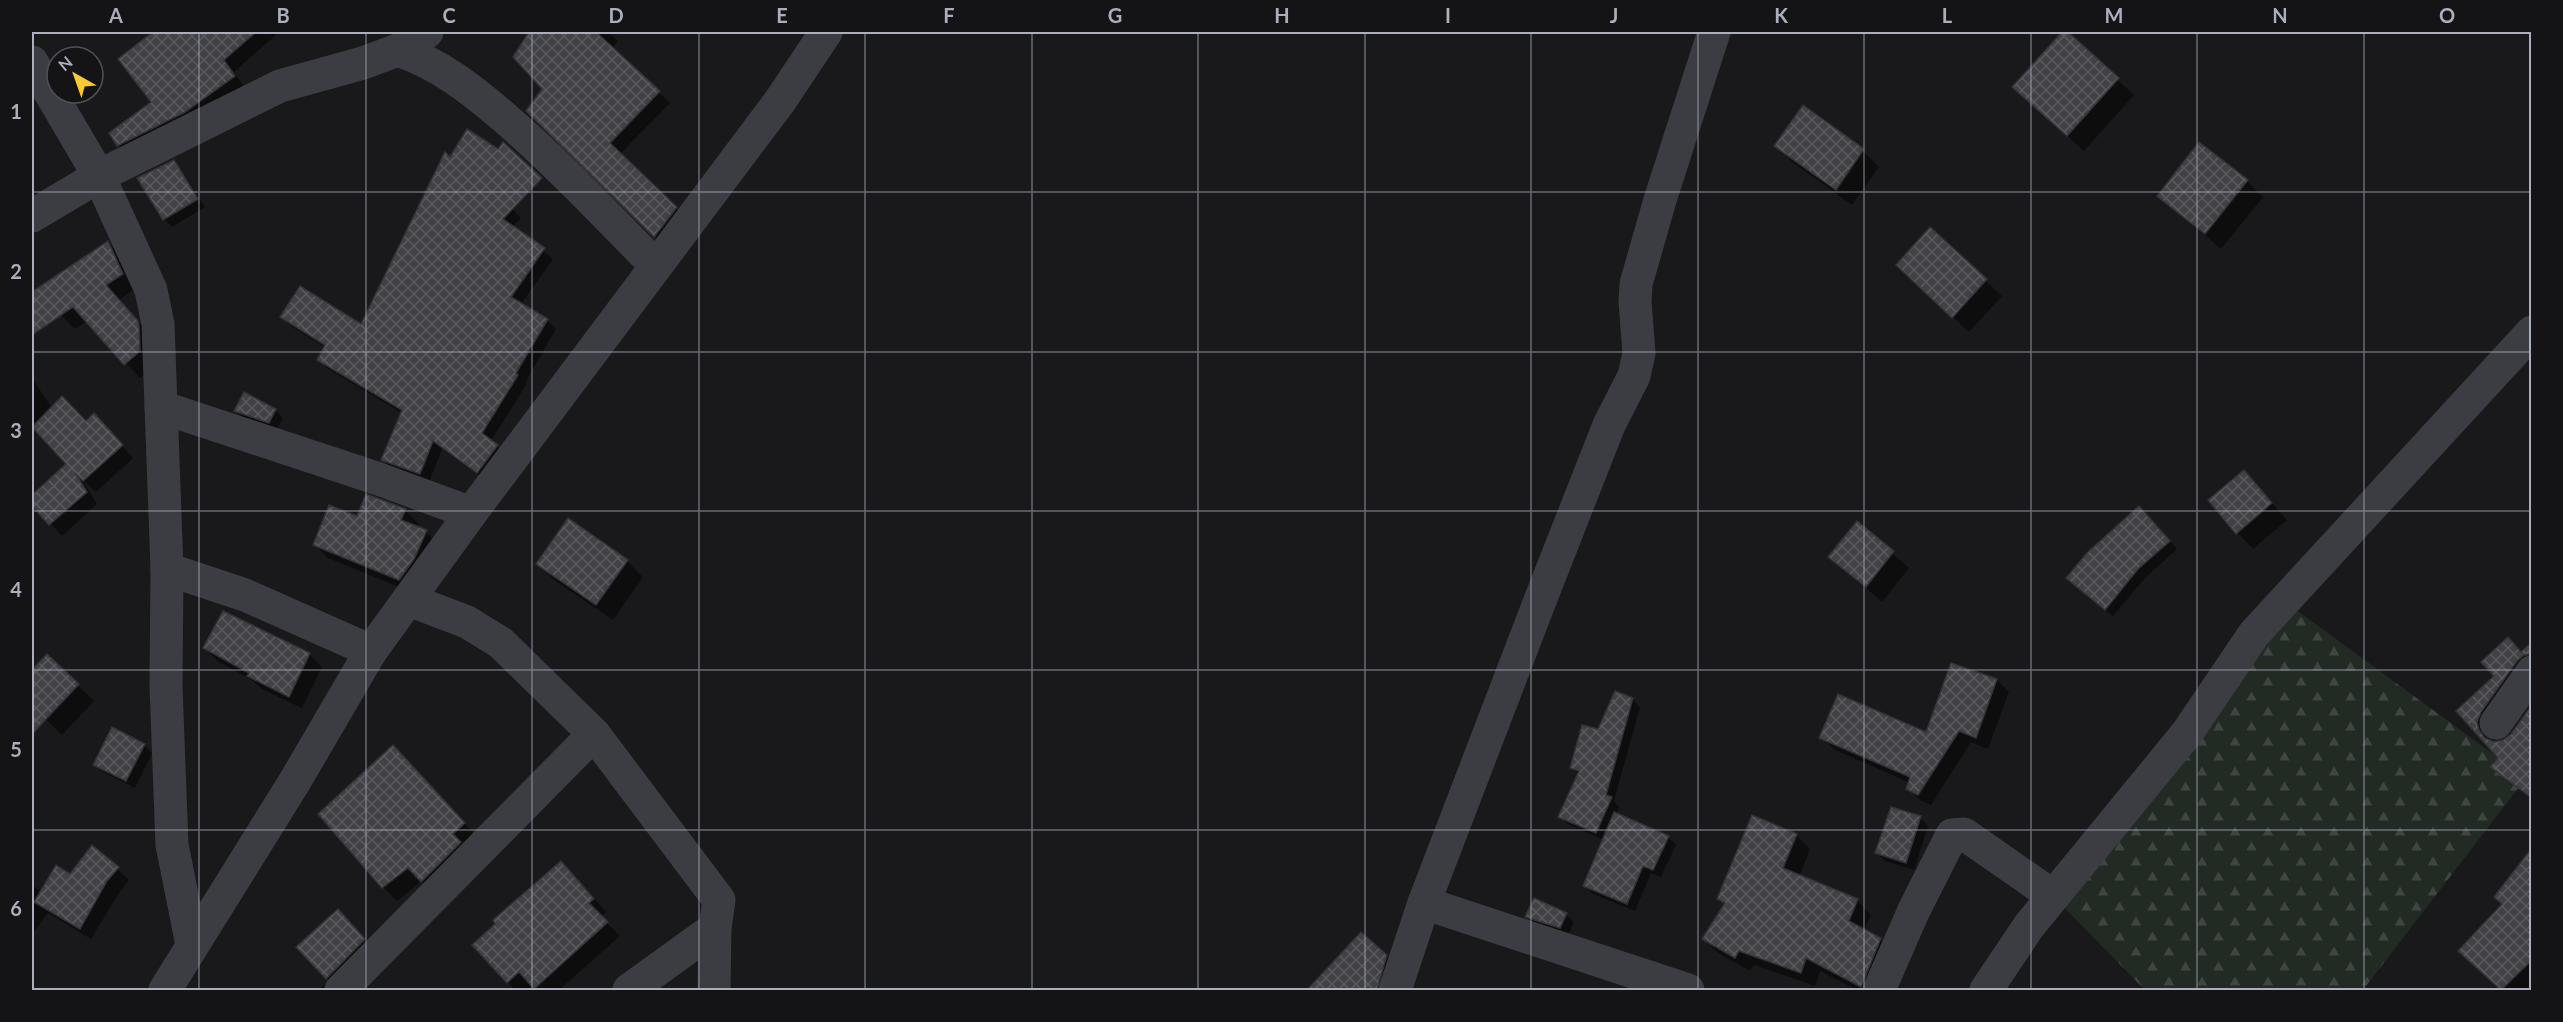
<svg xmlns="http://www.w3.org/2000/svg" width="2563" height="1022" font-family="Lato,sans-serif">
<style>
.forest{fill:url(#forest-firs)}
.shadow{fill:#0007}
.building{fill:url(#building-cross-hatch);stroke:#343338;stroke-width:1.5}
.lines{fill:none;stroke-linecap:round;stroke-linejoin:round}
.street{stroke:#3c3c43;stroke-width:33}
.grid{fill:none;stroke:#abafbc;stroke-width:1.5;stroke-opacity:0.55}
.neatline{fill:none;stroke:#abafbc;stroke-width:2}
.grid-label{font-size:20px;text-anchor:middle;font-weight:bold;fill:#abafbc}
</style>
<defs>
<pattern id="forest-firs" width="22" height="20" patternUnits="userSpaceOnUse" patternTransform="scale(1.5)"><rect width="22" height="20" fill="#212a23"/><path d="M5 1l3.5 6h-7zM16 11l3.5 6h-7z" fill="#3f4641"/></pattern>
<pattern id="building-cross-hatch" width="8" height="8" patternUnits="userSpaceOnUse" patternTransform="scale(1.5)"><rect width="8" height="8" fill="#414146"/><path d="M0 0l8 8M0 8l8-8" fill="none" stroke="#5a5a5f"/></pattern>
</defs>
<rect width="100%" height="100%" fill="#19191c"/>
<!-- forest -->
<polygon class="forest" points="2284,601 2526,778 2363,990 2145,990 2053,896"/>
<!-- shadow -->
<g class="shadow">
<polygon points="179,32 275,32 277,34 234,72 245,88 129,156 118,145 153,102 128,70"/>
<polygon points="551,32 608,32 618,41 612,48 670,103 620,154 687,218 666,247 528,111 544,89 523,66"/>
<polygon points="2064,32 2134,95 2084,151 2014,87"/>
<polygon points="1803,107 1863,151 1879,167 1852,205 1792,162 1776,146"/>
<polygon points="456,150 521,218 512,227 553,259 521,304 547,320 556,329 525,383 526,385 491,441 506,455 487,481 442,449 429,482 391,468 382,459 402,413 328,369 319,360 326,348 291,326 282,317 361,326"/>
<polygon points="173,162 181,170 205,207 172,227 164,219 139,179"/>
<polygon points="2247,181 2263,197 2221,249 2159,195"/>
<polygon points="1931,229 2002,296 1969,332 1914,281"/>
<polygon points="108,243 122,257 136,288 119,300 152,337 154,366 140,378 87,321 75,329 61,315"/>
<polygon points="32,378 52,408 86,423 105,427 133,458 96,492 82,480 97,504 62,536 32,503 32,497 69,464 32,427"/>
<polygon points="275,410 283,418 277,430 243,419 236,411"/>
<polygon points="2244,472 2287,520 2253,549 2237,532"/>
<polygon points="405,510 419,524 417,528 426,532 439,545 414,593 328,558 314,544 357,518"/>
<polygon points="2147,516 2177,549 2146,577 2113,616 2068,578"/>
<polygon points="1857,523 1909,568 1882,602 1830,556"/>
<polygon points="627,561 643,577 613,620 554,580 538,563"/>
<polygon points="224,613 309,654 322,667 302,708 262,689 252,680 217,661 205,648"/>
<polygon points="2508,639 2531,664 2485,729 2487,740 2494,743 2504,742 2532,754 2532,799 2492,767 2500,757 2458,712 2496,676"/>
<polygon points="47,656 94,701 62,735 32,706 32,672"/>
<polygon points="1951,665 1997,680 2009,692 1988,749 1971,742 1931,805 1920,800 1908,788 1910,783 1833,749 1821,737 1927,734"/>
<polygon points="1632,699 1640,707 1614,801 1619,807 1616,814 1668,837 1676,845 1661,877 1651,873 1635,911 1593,894 1585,886 1604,840 1568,824 1560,816 1579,775 1572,768 1599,731"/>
<polygon points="144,745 152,753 135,788 103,772 95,764"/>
<polygon points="407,761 478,838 436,895 422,881 397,901 383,887"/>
<polygon points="1920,818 1928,826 1914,870 1885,861 1877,853"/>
<polygon points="1796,835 1810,849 1799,877 1857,900 1871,915 1864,930 1881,939 1895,953 1879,990 1857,990 1820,971 1815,986 1754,965 1750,971 1718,953 1704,939 1725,905 1718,898"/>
<polygon points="92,847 129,880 119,893 91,939 48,913 32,934 32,885 42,892 70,876"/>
<polygon points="2532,866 2532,990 2502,990 2476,967 2503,904"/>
<polygon points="574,876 606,912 601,917 620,936 559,990 515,990 474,945"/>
<polygon points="1566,914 1574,922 1568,935 1535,924 1527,916"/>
<polygon points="354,927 381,956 339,990 298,947"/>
<polygon points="1386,956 1400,969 1394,990 1325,990 1317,982"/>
<polygon points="323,986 328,990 318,990"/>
</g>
<!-- building -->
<g class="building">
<polygon points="153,32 256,32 224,60 235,76 185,112 117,146 109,133 151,102 118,59"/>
<polygon points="529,32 596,32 660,91 610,143 677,207 654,237 526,111 542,89 513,57"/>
<polygon points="2062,32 2068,32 2119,78 2067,136 2012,87"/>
<polygon points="1803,105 1864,149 1836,190 1774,146"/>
<polygon points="467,129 498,149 503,142 542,178 503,219 545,248 511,297 548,319 516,373 518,375 482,433 498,445 477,473 433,441 420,474 381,460 402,410 317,360 325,345 280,317 300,286 361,324 445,152 450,157"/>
<polygon points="2199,142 2248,180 2205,234 2157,196"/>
<polygon points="174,160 198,199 163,220 137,178"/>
<polygon points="1930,227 1987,279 1952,318 1896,265"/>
<polygon points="108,241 123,274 106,285 138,321 139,326 140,351 124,365 73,307 32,335 32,292"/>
<polygon points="244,392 276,409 269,423 234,411"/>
<polygon points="62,396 86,421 94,413 123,445 83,481 75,473 87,492 49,525 32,506 32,495 66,464 32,427"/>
<polygon points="2244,470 2272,503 2236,534 2208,500"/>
<polygon points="366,494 406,509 401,520 427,530 414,559 399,580 313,545 329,505 357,516"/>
<polygon points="2139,506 2170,541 2138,569 2105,610 2066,578 2088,552"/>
<polygon points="568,518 628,560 596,605 536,564"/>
<polygon points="1857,521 1894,551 1866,587 1828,557"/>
<polygon points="223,611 310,653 289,697 247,676 249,673 203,648"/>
<polygon points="2508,637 2521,652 2532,642 2532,654 2524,655 2517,661 2481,712 2477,722 2479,730 2485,738 2494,742 2503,740 2511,734 2532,705 2532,798 2490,767 2498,758 2456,711 2494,676 2481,662"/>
<polygon points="47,654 79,684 32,734 32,670"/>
<polygon points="1951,663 1997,679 1976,738 1959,731 1918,795 1906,789 1910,777 1819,738 1838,694 1926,732"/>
<polygon points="1615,691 1633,698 1606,795 1612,797 1596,833 1558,817 1579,771 1570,768 1582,725 1598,729"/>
<polygon points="112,727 145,744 126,781 93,765"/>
<polygon points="393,745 465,823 453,834 461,842 421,882 408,868 382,888 318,814"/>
<polygon points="1891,807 1921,816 1906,863 1875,853"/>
<polygon points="1614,812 1669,836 1653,870 1643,866 1627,904 1583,886"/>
<polygon points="1752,815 1797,834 1783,868 1858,899 1849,921 1881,938 1861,987 1806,958 1801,973 1739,951 1735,958 1702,939 1725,903 1717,899"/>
<polygon points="92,845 119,867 107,881 80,929 34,902 56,865 70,874"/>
<polygon points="2532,848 2532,960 2501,990 2458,951 2502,904 2494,897"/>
<polygon points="561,861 594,899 589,903 608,922 534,989 519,972 507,983 472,945 495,924 493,920"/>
<polygon points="1534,898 1567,913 1560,928 1525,917"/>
<polygon points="338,909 365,939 326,979 296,947"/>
<polygon points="1361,932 1387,955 1377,990 1307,990"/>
</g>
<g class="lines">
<!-- street -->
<g class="street">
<path d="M 398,50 C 440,64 472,90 505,118 C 558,164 606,215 655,265"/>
<polyline points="32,62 99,176 151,290 158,324 167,569 166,686 172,845 192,945"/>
<polyline points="32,216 99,176 280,86 363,63 398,50 427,32"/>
<polyline points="161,407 379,479 471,513"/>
<polyline points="167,569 245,595 371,651"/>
<polyline points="409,600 467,622 501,643 594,734"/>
<polyline points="2496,723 2532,672"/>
<polyline points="1424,903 1688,990"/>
<polyline points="165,990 295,781 371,651 471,513 780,101 826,32"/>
<polyline points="341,990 594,734 719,900 715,928 714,990"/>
<polyline points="629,990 715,928"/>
<polyline points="1395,990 1424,903 1541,598 1609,425 1634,376 1639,353 1635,302 1636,284 1660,200 1714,32"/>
<polyline points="1879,990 1914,910 1952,835 1964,834 2053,896"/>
<polyline points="1986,990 2029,926 2187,733 2254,634 2532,332"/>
</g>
</g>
<!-- grid -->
<path class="grid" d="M 199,32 L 199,990M 366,32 L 366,990M 532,32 L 532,990M 699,32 L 699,990M 865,32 L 865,990M 1032,32 L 1032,990M 1198,32 L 1198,990M 1365,32 L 1365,990M 1531,32 L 1531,990M 1698,32 L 1698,990M 1864,32 L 1864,990M 2031,32 L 2031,990M 2197,32 L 2197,990M 2364,32 L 2364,990M 32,192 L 2532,192M 32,352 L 2532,352M 32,511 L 2532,511M 32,670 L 2532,670M 32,830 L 2532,830"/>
<!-- border -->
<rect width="2563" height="1022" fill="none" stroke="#141417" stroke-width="66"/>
<!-- north arrow -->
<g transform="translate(75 75) rotate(320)"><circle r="28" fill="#141417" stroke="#505259" stroke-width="1.5"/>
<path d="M0-4.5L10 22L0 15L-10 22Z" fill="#f9c934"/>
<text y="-9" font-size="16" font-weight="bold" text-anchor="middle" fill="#abafbc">N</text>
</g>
<rect x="33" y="33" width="2497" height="956" class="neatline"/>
<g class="grid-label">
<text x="116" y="23">A</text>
<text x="283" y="23">B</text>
<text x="449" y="23">C</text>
<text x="616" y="23">D</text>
<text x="782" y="23">E</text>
<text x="949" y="23">F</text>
<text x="1115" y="23">G</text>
<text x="1282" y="23">H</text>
<text x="1448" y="23">I</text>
<text x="1614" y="23">J</text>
<text x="1781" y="23">K</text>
<text x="1947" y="23">L</text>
<text x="2114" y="23">M</text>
<text x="2280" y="23">N</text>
<text x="2447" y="23">O</text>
<text x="16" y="119">1</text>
<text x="16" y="279">2</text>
<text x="16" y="438">3</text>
<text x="16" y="597">4</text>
<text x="16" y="757">5</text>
<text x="16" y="916">6</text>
</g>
</svg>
